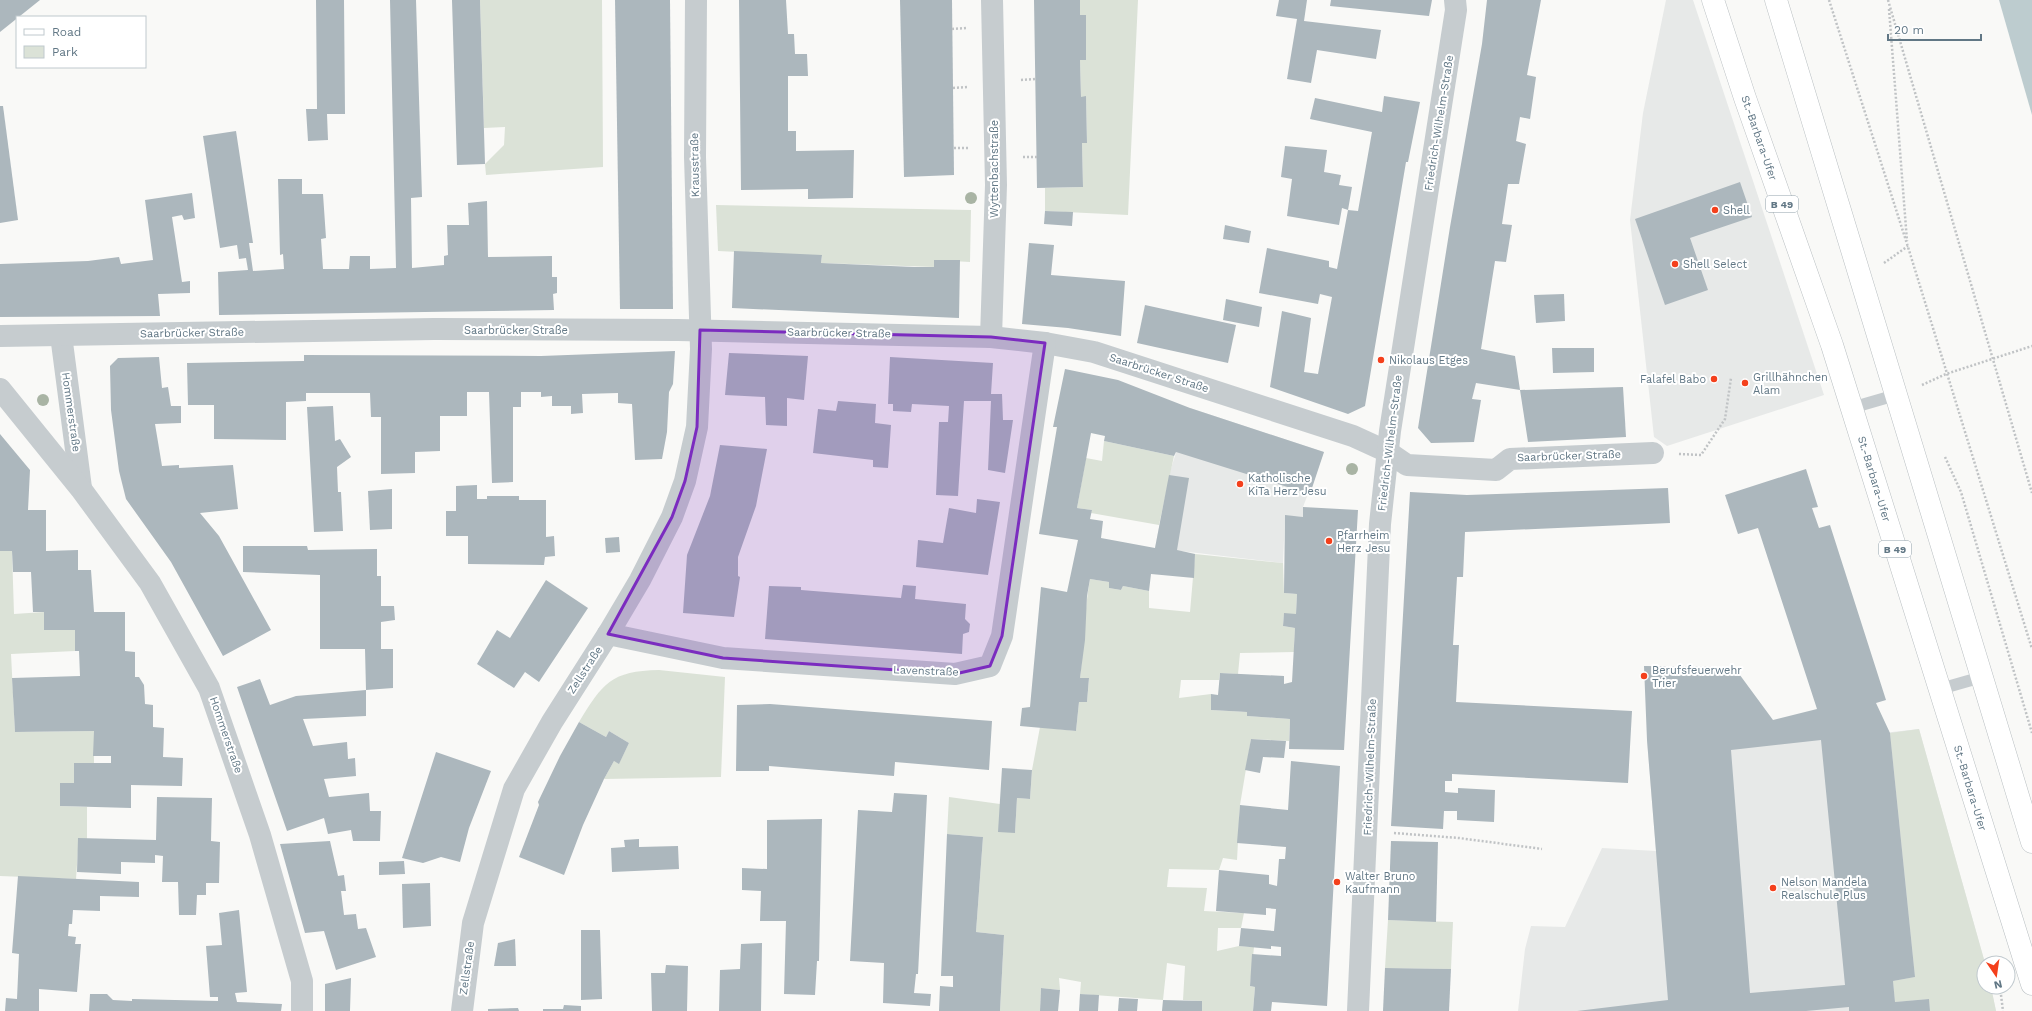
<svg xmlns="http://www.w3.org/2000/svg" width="2032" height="1011" font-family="'Work Sans',sans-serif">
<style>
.built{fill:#e7e9e8}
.green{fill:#dbe2d7}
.water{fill:#bdcccf}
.building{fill:#acb7bd;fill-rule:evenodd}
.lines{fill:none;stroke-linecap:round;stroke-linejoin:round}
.primary-casing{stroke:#b9bfc2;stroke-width:23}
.path{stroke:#c0c3c5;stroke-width:2.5;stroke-dasharray:2 2;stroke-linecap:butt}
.lane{stroke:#c6cccf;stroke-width:12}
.street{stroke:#c6cccf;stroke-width:22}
.primary{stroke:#fff;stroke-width:22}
.tree{fill:#a9b4a4}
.marked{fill:#7b2cbf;fill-opacity:0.2;stroke:#7b2cbf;stroke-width:3;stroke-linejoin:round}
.poi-dot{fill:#f4401c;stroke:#fff;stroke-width:1.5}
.labels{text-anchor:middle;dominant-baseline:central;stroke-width:4;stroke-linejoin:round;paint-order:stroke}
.shield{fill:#fff;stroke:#90a0aa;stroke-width:1}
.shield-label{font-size:10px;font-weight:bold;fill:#617785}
.street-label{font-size:11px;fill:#617785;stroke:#fff}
.poi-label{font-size:11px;fill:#617785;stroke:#fff;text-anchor:start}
</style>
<rect width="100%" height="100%" fill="#f9f9f7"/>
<!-- built -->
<g class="built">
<polygon points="1666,0 1693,0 1824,395 1667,446 1654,437 1630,220 1643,113"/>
<polygon points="1190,408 1324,452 1303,507 1303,517 1285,516 1283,563 1155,548 1169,475"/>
<polygon points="1919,729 1985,963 1984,987 1991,987 1996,1011 1518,1011 1525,949 1531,926 1565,927 1602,848 1656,851 1647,740 1821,740"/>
</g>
<!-- green -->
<g class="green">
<polygon points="480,0 602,0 603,167 486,175 485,164 504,145 505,127 484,128"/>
<polygon points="1080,0 1138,0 1128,215 1045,211 1045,188 1083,187 1082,143 1087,143 1086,97 1081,97 1080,60 1086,60 1086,15 1080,15"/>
<polygon points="716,205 971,210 970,262 934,260 934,267 821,263 822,256 718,251"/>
<polygon points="1104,441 1174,456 1159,525 1091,513 1092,510 1077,508 1086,458 1102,461"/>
<polygon points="0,551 12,551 14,614 44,612 44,630 75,630 75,651 11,654 15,732 94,731 94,763 74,763 74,783 60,783 60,806 87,807 87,839 78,850 76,879 0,876"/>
<path d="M 1195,554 L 1283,563 L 1284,593 L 1297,594 L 1296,614 L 1284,614 L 1283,626 L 1295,628 L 1294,652 L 1240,653 L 1238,674 L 1220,673 L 1219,680 L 1181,680 L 1179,698 L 1211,694 L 1211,710 L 1247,712 L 1247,716 L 1290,719 L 1289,741 L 1251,739 L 1240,805 L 1237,860 L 1223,858 L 1219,870 L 1169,869 L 1167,887 L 1207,888 L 1204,911 L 1244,913 L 1241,928 L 1218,928 L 1217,951 L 1239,946 L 1254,947 L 1250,986 L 1255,987 L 1253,1011 L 1202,1011 L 1202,1001 L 1183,1000 L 1185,966 L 1167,963 L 1163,1000 L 1080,994 L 1081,982 L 1059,978 L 1060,990 L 1041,988 L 1040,1011 L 1000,1011 L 1004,935 L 976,932 L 983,837 L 947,834 L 949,797 L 1000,804 L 1015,833 L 1017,798 L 1030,799 L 1032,770 L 1040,727 L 1076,731 L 1079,702 L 1087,702 L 1089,679 L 1080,678 C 1084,645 1084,612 1090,579 L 1109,582 L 1109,588 L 1121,590 L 1123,586 L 1149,591 L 1149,608 L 1190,612 Z"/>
<path d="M 659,670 L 725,677 L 721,777 L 604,779 L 614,761 L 619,763 L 629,743 L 609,731 L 606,737 L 579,722 C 603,683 611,671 659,670 Z"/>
<polygon points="1919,729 1985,963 1984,987 1991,987 1996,1011 1930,1011 1929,999 1895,1002 1893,981 1915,977 1890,733"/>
<polygon points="1388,920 1453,922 1451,969 1385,968"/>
</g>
<!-- water -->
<polygon class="water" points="1999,0 2032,0 2032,115"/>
<!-- building -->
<g class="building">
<polygon points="0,0 40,0 0,32"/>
<polygon points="316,0 344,0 345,114 327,114 328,140 308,141 306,109 317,109"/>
<polygon points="390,0 416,0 422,197 411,198 412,268 444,265 444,256 448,255 447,225 469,225 468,203 487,201 488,257 552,256 552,277 557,277 557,293 553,294 554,310 219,315 218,272 248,270 246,258 239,259 237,245 220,248 203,136 236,131 253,243 249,243 253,271 284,269 283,254 280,255 278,179 302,179 302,194 323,194 326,238 321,239 323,269 349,269 350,256 370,256 370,269 396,268"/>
<polygon points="452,0 480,0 485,164 457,165"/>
<polygon points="615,0 670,0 673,309 620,309"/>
<polygon points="739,0 786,0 788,34 794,34 795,54 807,54 808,76 788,76 788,131 796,131 796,151 854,150 853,198 808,199 808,189 741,190"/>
<polygon points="900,0 952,0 954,175 904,177"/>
<polygon points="1034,0 1080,0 1080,15 1086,15 1086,60 1080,60 1081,97 1086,96 1087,143 1082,143 1083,187 1037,188"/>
<polygon points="1279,0 1307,0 1304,21 1381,30 1376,59 1317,50 1311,83 1287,79 1297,19 1276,16"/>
<polygon points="1331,0 1432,0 1429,16 1330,6"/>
<polygon points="1487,0 1541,0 1527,75 1536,77 1530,119 1520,117 1516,141 1526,144 1519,184 1508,184 1502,224 1512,225 1506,262 1495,261 1481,349 1515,356 1520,390 1476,383 1472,399 1481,400 1474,442 1431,443 1418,428 1450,227 1482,44"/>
<polygon points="1384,96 1420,102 1408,162 1406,162 1365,406 1348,414 1270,387 1282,311 1311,318 1304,372 1318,374 1332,297 1320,294 1318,304 1259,293 1267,248 1329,261 1329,267 1337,269 1348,210 1342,208 1339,225 1287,216 1292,179 1281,177 1285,146 1327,150 1324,172 1341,175 1339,185 1352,187 1348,210 1358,211 1372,132 1310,119 1315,98 1382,112"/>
<polygon points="0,106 3,106 18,220 0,223"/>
<polygon points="1740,182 1752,217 1690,238 1708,290 1665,305 1635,219"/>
<polygon points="192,193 195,218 184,220 182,215 172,217 182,282 190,281 190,293 158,294 160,316 0,317 0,264 88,261 119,257 121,264 153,260 145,200"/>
<polygon points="1045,211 1073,212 1072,226 1044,224"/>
<polygon points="1225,225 1251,231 1249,243 1223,239"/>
<polygon points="1029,243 1054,245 1051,275 1125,281 1121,336 1068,328 1022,324"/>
<polygon points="734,251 822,255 821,263 914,267 934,267 934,260 960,260 959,318 732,308"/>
<polygon points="1564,294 1565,321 1536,323 1534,295"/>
<polygon points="1226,299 1262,307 1259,327 1223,320"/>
<polygon points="1145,305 1236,325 1228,363 1137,343"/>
<polygon points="1552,348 1594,348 1594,372 1553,373"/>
<polygon points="675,351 673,384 669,392 667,432 662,459 635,460 632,404 618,403 618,393 582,394 583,413 571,414 571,406 552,406 552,396 541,397 541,392 521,392 521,407 513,407 513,482 492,483 489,392 467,392 467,416 440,416 440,451 415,452 415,473 381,474 381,417 371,417 370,393 306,393 306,401 286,402 286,440 214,439 214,405 188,405 187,363 304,361 304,355 541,356"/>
<polygon points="729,353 808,356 804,400 787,398 787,426 766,425 765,397 725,395"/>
<polygon points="159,357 162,388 168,387 171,406 181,406 181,423 155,424 162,466 179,465 179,468 233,465 238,509 200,513 219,536 271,630 223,656 171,562 126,499 119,471 111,410 110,366 118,358"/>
<polygon points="890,357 993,363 991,394 1002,394 1003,420 1013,420 1005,473 988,470 991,401 964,401 958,496 936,495 939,422 948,422 949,406 912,404 911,412 893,411 893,404 888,404"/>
<polygon points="1065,369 1118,380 1190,408 1324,452 1310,494 1176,452 1174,456 1104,441 1105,436 1091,433 1077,508 1092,510 1090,519 1103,521 1101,538 1155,548 1169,475 1189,478 1177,550 1195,554 1194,578 1151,574 1149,591 1123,586 1121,590 1109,588 1109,582 1090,579 1087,596 1085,640 1080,678 1089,678 1087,702 1079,702 1076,731 1020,726 1022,708 1030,707 1041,587 1067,592 1078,540 1039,534 1057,427 1053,427"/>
<polygon points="1623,387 1626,437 1528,442 1520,390"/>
<polygon points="838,401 876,404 875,423 891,425 888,468 873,467 873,460 813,453 818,409 836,411"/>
<polygon points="333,406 335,441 340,439 351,457 337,467 338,492 341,492 343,531 314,532 307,407"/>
<polygon points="0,434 30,470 28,510 46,510 46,551 78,550 78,570 91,570 94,612 125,612 125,651 135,652 135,677 139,677 144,685 145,704 153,705 153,727 164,728 163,757 183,758 182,786 131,785 131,808 60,806 60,783 74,783 74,763 111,763 111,756 93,756 94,731 15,732 12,678 80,676 79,651 75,651 75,630 44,630 44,612 33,612 31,572 13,572 12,551 0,551"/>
<polygon points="720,445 767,449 756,506 738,557 738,576 740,577 734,617 683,613 687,555 710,496"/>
<path d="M 1806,469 L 1818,507 L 1812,508 L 1819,528 L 1830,525 L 1886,700 L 1876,703 L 1890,733 L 1915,977 L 1893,981 L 1895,1002 L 1929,999 L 1930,1011 L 1849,1011 L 1849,1007 L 1806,1011 L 1577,1011 L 1668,1000 L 1647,740 L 1644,666 L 1734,667 L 1773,720 L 1817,709 L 1758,528 L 1738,534 L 1725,495 ZM 1821,740 L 1845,985 L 1750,993 L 1731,750 Z"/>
<polygon points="477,485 477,499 487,499 487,496 519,496 519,500 546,500 546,537 554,536 555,556 545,557 544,565 468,564 468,536 446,536 446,511 456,511 456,486"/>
<polygon points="1668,488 1670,523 1465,532 1463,577 1457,577 1453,645 1459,645 1456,702 1632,711 1628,783 1452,774 1452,781 1445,781 1445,792 1458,793 1458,788 1495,790 1494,822 1457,820 1457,811 1444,811 1443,829 1391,826 1410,492 1467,495"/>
<polygon points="392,489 392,529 370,530 368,491"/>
<polygon points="977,499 1000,502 988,575 916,567 918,540 943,543 949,508 976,513"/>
<polygon points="1303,507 1358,510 1344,750 1289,749 1290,719 1247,716 1247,712 1211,710 1211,694 1218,695 1220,673 1284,676 1284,684 1292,682 1295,628 1283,626 1284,613 1296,614 1297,594 1284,593 1285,515 1303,517"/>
<polygon points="619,537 620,552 606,553 605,538"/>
<polygon points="243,546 307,546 308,550 377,549 377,576 381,576 381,606 394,606 395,620 381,622 381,649 393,649 393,688 366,690 365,649 320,649 320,575 243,572"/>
<polygon points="546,580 588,608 539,682 525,672 514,688 477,664 497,630 510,638"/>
<polygon points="903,585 916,586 915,599 966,604 965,619 970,624 969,632 963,634 962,654 765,639 769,586 801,587 801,590 901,598"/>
<polygon points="260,679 270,705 296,696 366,690 366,716 303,719 313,746 347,742 348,759 355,758 356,776 324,779 329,797 369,793 370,811 381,811 380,841 353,841 351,830 328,834 324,818 287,831 237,687"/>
<polygon points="770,704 992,721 989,770 895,762 894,776 769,766 769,771 736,771 737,705"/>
<polygon points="579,722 606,737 609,731 629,743 619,764 614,761 604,779 583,825 564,875 519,857 539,805 538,802 560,756"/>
<polygon points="1251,739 1286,741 1284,758 1263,757 1260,773 1245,770"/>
<polygon points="436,752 491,771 469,828 460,862 441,857 423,863 402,858"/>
<polygon points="1291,761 1340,766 1327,1006 1272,1002 1271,1011 1253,1011 1255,987 1250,986 1252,954 1281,956 1281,947 1271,946 1271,949 1239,946 1241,928 1274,931 1276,909 1266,908 1266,915 1216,911 1219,870 1269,875 1269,884 1277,886 1279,859 1285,859 1286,847 1237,843 1240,805 1288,810"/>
<polygon points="1002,768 1032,770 1030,799 1017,798 1015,833 998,832"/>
<polygon points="894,793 927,795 918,974 916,974 914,993 931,994 930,1006 883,1003 884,963 850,961 858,810 892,812"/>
<polygon points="157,797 212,798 211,841 220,842 219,883 206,883 206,895 197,895 196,915 179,915 178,882 162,882 163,856 155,855 155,863 121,862 121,874 77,872 78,838 156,840"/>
<polygon points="822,819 819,961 817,961 815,995 784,994 786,921 760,921 761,891 742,890 742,868 767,869 767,820"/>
<polygon points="947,834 983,837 976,932 1004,935 1000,1011 939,1011 940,986 953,987 953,976 941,976"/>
<polygon points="639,839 639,847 678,846 679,869 612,872 611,848 625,847 624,840"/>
<polygon points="330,841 338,876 344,875 346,891 341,891 344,915 356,914 358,929 366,928 376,957 336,970 324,931 305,933 280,844"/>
<polygon points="1391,841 1438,842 1436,922 1388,920"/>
<polygon points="404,861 405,874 379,875 379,862"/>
<polygon points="18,876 139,882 139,897 100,896 100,911 73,910 72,924 69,924 68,936 76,937 75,944 81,944 77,992 39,989 39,1011 5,1011 6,998 17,999 19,954 12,953"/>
<polygon points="430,883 431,926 403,928 402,884"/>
<polygon points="239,910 247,992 235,993 237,1002 282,1004 281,1011 89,1011 90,994 107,994 113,1000 132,1001 132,999 218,1001 218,997 210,997 206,946 222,945 219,913"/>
<polygon points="581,930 600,930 602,999 581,1000"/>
<polygon points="515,939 516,966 494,966 498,943"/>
<polygon points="762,943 761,1011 719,1011 720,970 740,969 741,944"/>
<polygon points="666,965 688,966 687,1011 652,1011 651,973 665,973"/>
<polygon points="1385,968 1451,969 1449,1011 1383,1011"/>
<polygon points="351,978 350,1011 325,1011 325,984"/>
<polygon points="1041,988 1060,990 1058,1011 1040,1011"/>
<polygon points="1080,994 1099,995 1098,1011 1079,1011"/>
<polygon points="1119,998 1138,999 1137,1011 1118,1011"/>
<polygon points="1163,1000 1202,1001 1202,1011 1162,1011"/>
<polygon points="564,1005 581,1006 581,1011 543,1011 543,1009 563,1009"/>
<polygon points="518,1008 519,1011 488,1011 488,1009"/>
</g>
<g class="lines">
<!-- primary casing -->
<g class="primary-casing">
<g id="primary">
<polyline points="1713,0 1745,98 1832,345 2032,984"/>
<polyline points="1776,0 2032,842"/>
</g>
</g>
<!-- path -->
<g class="path">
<polyline points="1829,0 1908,247 2032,649"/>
<polyline points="1888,0 2032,493"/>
<polyline points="1889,9 1907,241"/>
<polyline points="952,29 966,28"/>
<polyline points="1021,80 1036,79"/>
<polyline points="953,88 968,87"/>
<polyline points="954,148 968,148"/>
<polyline points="1023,157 1037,157"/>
<polyline points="1884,263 1908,246"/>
<polyline points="1922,385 1946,374 2032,346"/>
<polyline points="1679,454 1701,455 1725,419 1731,378"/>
<polyline points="1945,457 1961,492 2032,733"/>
<polyline points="1394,833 1459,838 1542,849"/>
<polyline points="2000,987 2003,1011"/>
</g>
<!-- lane -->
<g class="lane">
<polyline points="1851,408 1896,395"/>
<polyline points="1940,689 1982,677"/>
</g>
<!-- street -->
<g class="street">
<polyline points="61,335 81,488"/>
<polyline points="0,336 434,329 678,330 991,337 1045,343 1094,352 1353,436 1388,452 1407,465 1496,470 1510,459 1653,453"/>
<polyline points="991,337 996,185 992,0"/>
<polyline points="0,389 81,489 150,583 209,688 260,835 302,981 302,1011"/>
<polyline points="608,634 723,658 955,674 990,666 1002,636 1045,343"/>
<polyline points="462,1011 473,923 514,789 552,722 608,634 640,580 672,517 685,481 697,427 701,349 695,157 696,0"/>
<polyline points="1358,1011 1380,524 1390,431 1456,10 1455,0"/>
</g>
<!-- primary -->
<use href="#primary" class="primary"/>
</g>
<!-- trees -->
<g class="tree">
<circle cx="971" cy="198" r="6"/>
<circle cx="43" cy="400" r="6"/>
<circle cx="1352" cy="469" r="6"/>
</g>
<!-- marked area -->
<path class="marked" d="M 700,330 L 991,337 L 1045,343 L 1002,636 L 990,666 L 955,674 L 723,658 L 608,634 L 672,517 L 685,481 L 697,427 Z"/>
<!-- markers -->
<g class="poi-dot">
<circle cx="1715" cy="210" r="4"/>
<circle cx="1675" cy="264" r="4"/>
<circle cx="1381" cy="360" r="4"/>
<circle cx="1714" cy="379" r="4"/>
<circle cx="1745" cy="383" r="4"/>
<circle cx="1240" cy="484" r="4"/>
<circle cx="1329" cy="541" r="4"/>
<circle cx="1644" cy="676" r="4"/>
<circle cx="1337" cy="882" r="4"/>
<circle cx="1773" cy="888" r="4"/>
</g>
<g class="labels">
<!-- shield labels -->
<g class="shield">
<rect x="1766" y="196" width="32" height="16" rx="3"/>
<rect x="1879" y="541" width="32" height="16" rx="3"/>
</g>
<g class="shield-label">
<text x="1782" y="204">B 49</text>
<text x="1895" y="549">B 49</text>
</g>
<!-- street labels -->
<g class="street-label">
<text transform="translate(1439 123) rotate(-81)">Friedrich-Wilhelm-Straße</text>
<text transform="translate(1759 138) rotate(71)">St.-Barbara-Ufer</text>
<text transform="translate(695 165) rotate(-91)">Krausstraße</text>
<text transform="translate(994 169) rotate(-90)">Wyttenbachstraße</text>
<text x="516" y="330">Saarbrücker Straße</text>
<text transform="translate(192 333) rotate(-1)">Saarbrücker Straße</text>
<text transform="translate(839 333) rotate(1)">Saarbrücker Straße</text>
<text transform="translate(1159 373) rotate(18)">Saarbrücker Straße</text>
<text transform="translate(71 412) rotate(82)">Hommerstraße</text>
<text transform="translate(1390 443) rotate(-83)">Friedrich-Wilhelm-Straße</text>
<text transform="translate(1569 456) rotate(-2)">Saarbrücker Straße</text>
<text transform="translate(1874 479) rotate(73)">St.-Barbara-Ufer</text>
<text transform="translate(585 670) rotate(-57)">Zellstraße</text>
<text transform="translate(926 671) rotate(2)">Lavenstraße</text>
<text transform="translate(226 735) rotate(71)">Hommerstraße</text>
<text transform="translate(1370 767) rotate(-88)">Friedrich-Wilhelm-Straße</text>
<text transform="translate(1970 788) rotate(73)">St.-Barbara-Ufer</text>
<text transform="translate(467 968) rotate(-82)">Zellstraße</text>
</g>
<!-- poi labels -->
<g class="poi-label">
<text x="1723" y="210">Shell</text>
<text x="1683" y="264">Shell Select</text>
<text x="1389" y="360">Nikolaus Etges</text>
<text x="1753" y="377">Grillhähnchen<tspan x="1753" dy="13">Alam</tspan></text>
<text x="1706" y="379" text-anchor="end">Falafel Babo</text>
<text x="1248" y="478">Katholische<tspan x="1248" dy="13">KiTa Herz Jesu</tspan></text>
<text x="1337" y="535">Pfarrheim<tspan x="1337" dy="13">Herz Jesu</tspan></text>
<text x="1652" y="670">Berufsfeuerwehr<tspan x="1652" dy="13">Trier</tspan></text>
<text x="1345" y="876">Walter Bruno<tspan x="1345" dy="13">Kaufmann</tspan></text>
<text x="1781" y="882">Nelson Mandela<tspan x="1781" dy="13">Realschule Plus</tspan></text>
</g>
</g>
<!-- legend -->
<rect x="16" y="16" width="130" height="52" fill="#ffffff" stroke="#c0c9ce"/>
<rect x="24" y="29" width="20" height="6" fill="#ffffff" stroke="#c0c9ce"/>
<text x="52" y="36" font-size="12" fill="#617785">Road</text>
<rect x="24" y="46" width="20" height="12" fill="#dbe2d7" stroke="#c0c9ce"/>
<text x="52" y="56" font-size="12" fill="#617785">Park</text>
<!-- north arrow -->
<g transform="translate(1996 975) rotate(167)"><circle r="19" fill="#ffffff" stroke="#c0c9ce"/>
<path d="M0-3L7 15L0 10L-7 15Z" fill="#f4401c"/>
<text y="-6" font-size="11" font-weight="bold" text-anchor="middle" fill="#617785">N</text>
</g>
<!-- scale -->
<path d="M1888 34v6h93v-6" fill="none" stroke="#617785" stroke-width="2"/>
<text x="1894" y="34" font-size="12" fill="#617785" stroke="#ffffff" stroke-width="3" paint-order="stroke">20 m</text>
</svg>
